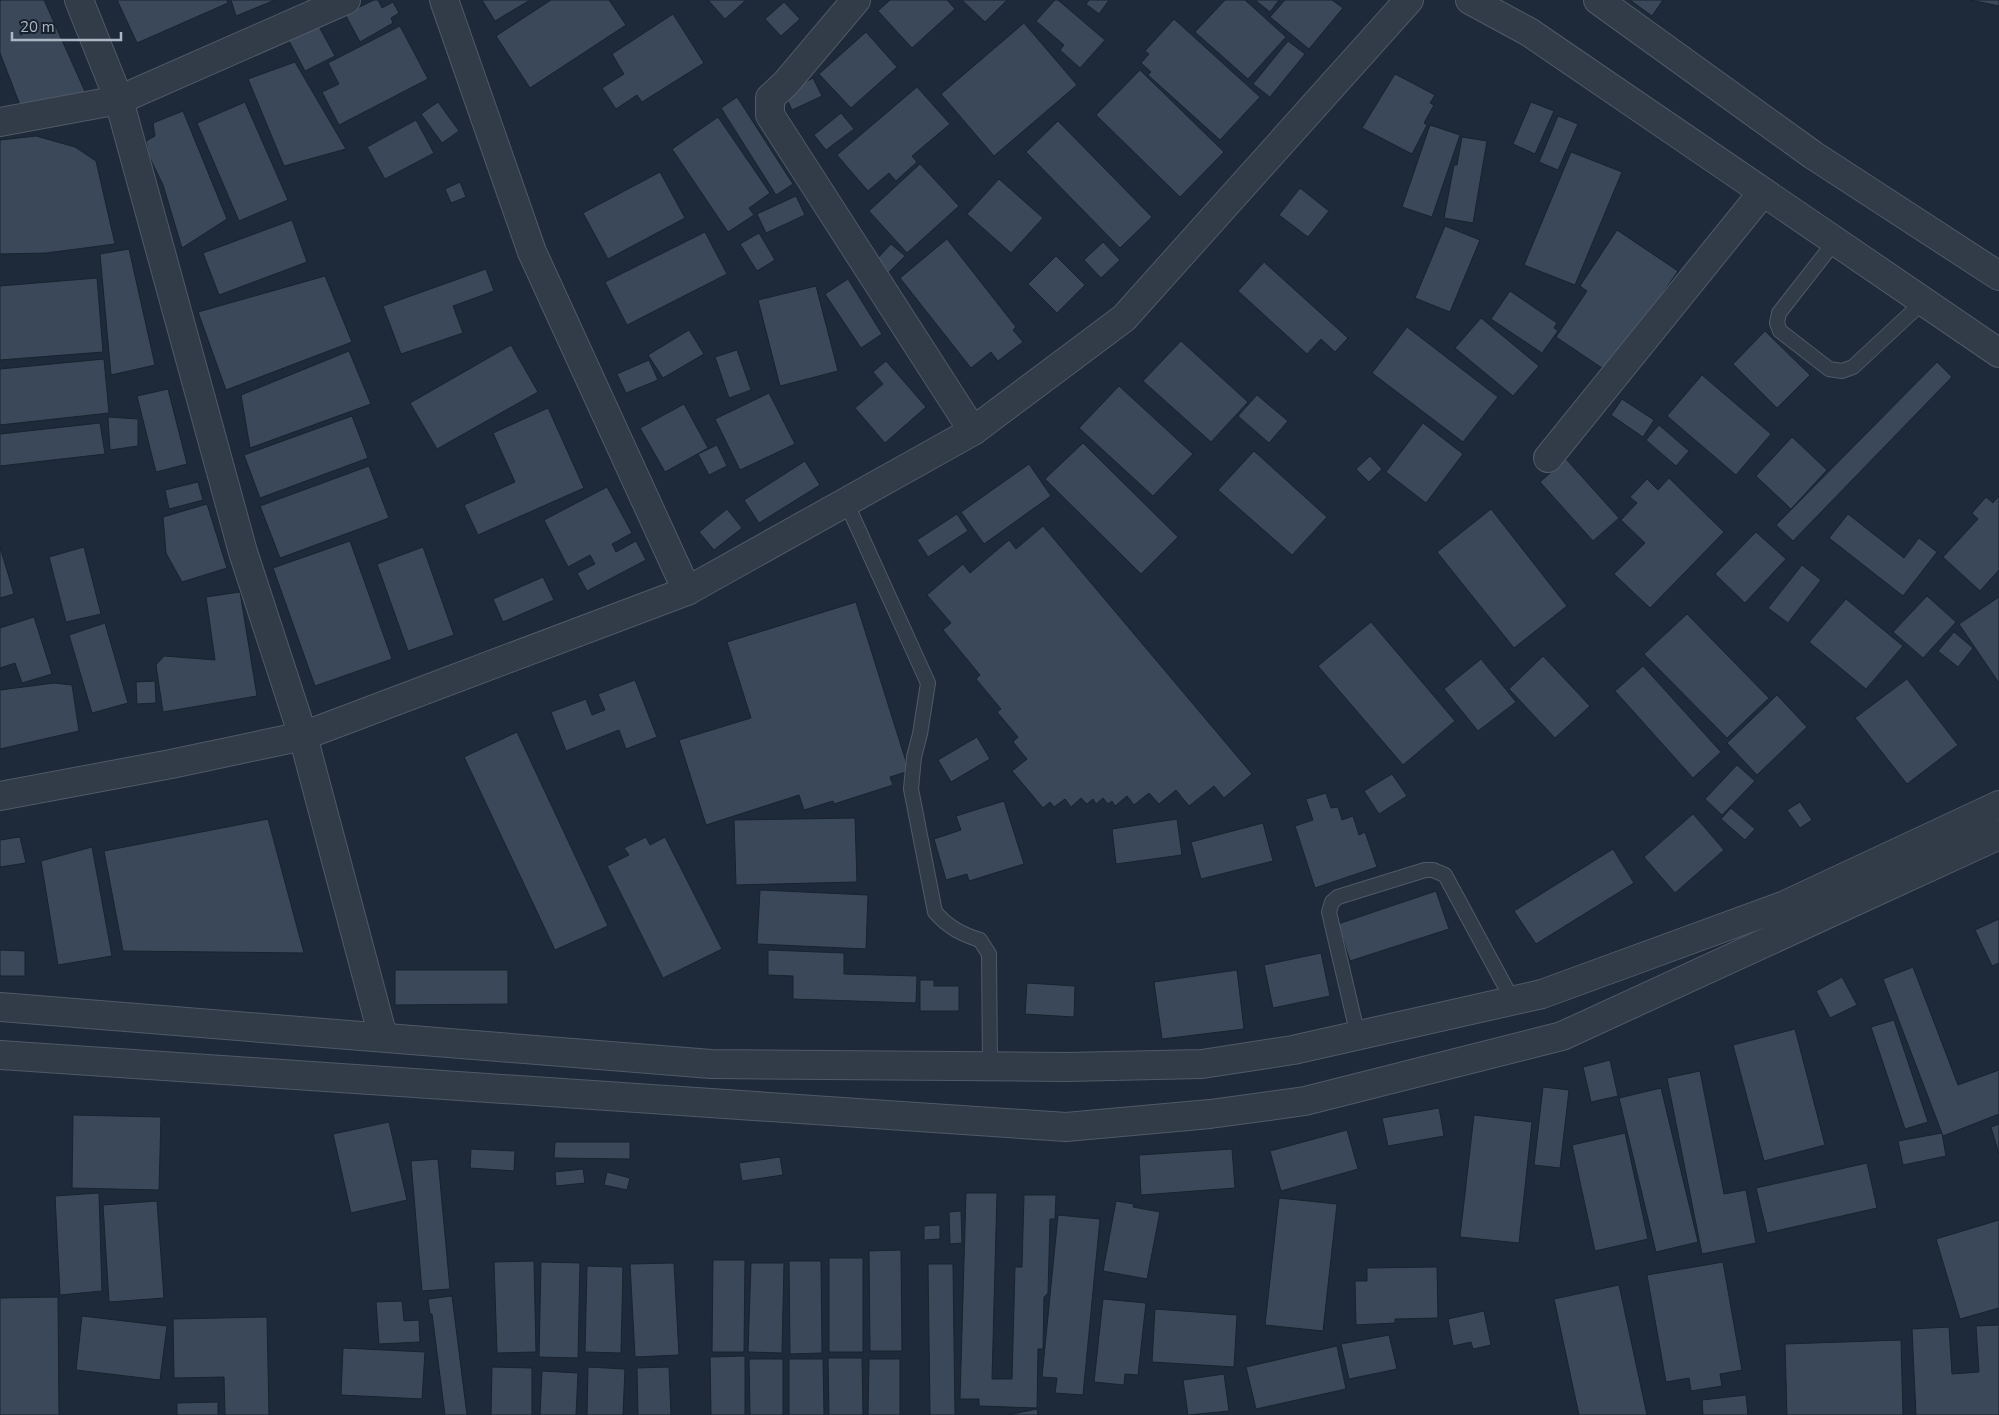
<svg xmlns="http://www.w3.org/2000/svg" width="1999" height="1415" font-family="'Nunito Sans',sans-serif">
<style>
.building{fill:#3a4859;stroke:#19232f}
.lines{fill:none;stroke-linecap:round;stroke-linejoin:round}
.service-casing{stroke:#4f5a67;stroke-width:16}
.minor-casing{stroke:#4f5a67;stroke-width:30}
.tertiary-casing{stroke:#4f5a67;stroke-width:30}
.service{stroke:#323c49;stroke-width:14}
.minor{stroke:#323c49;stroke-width:28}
.tertiary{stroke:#323c49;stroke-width:28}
</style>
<rect width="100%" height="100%" fill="#1e2a39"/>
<!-- building -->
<g class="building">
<polygon points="0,0 44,0 87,96 20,105 0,53"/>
<polygon points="117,0 227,0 228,3 137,43"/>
<polygon points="231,0 275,0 236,16"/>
<polygon points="374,0 378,0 382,8 393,2 399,13 391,18 393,23 360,42 345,14"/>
<polygon points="482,0 530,0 495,21"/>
<polygon points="551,0 609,0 626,25 530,88 496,36"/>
<polygon points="708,0 746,0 725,19"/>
<polygon points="890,0 947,0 955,9 912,48 878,11"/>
<polygon points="962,0 1007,0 985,22"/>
<polygon points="1055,0 1058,0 1105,40 1080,68 1060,50 1064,45 1036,21"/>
<polygon points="1089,0 1109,0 1099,14 1086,4"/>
<polygon points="1225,0 1245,0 1286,37 1248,79 1195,32"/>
<polygon points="1255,0 1279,0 1270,12"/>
<polygon points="1285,0 1332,0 1343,8 1309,49 1270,17"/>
<polygon points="1630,0 1663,0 1652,16"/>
<polygon points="1970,0 1999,0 1999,6"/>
<polygon points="784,2 800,19 781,36 765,19"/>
<polygon points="673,14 704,63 642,102 637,95 616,109 602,88 624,74 612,54"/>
<polygon points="1174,19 1260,97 1220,140 1148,75 1151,72 1141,63 1149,54 1145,51"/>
<polygon points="317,23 335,56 305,71 288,39"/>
<polygon points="1024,23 1077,85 994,156 941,94"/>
<polygon points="400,26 428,79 339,125 322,92 339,84 328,63"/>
<polygon points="866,32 897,67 851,108 819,74"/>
<polygon points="1288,41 1305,54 1270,97 1253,84"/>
<polygon points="295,62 346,149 284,166 248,79"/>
<polygon points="1140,70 1224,152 1180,197 1096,115"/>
<polygon points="1395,74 1435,95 1430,103 1434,105 1424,123 1427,125 1412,154 1362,128"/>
<polygon points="813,78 822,96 792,110 784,93"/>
<polygon points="917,87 950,124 912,156 917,162 896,181 889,173 868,191 837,155"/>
<polygon points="737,97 793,184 776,195 721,108"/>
<polygon points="245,102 288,200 239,221 197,123"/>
<polygon points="438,102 459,131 442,143 421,114"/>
<polygon points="1531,102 1554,111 1535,154 1513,144"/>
<polygon points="183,111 227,219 182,248 163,185 149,156 146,141 155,136 153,123"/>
<polygon points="841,113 854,129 826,150 814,135"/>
<polygon points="1558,116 1578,124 1558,170 1539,162"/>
<polygon points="718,117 770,193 749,208 754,215 728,232 672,149"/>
<polygon points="416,120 434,153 385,179 367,147"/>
<polygon points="1058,121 1152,217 1120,248 1026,152"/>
<polygon points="1430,125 1460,135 1432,217 1402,207"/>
<polygon points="36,136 75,147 96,161 115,244 46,253 0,254 0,140"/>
<polygon points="1462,137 1487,141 1473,223 1444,218 1454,165 1457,165"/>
<polygon points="1571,152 1622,172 1575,285 1524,265"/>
<polygon points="920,164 959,206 907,253 869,211"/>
<polygon points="660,172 685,218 608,259 583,213"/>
<polygon points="999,179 1043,218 1011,253 967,214"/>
<polygon points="460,182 466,197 451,203 445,189"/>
<polygon points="1300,188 1329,211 1308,237 1279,215"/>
<polygon points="796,196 805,215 766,233 757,214"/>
<polygon points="292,220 307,262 219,295 203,253"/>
<polygon points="1445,226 1480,240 1450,312 1415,298"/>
<polygon points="1617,230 1678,271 1608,372 1556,337 1587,291 1580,286"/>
<polygon points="705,232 727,274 627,325 605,282"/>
<polygon points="759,233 775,260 757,271 740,244"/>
<polygon points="947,239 1016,327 1013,330 1023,342 998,361 991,352 971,368 900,278"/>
<polygon points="1103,242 1120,260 1101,278 1084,260"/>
<polygon points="891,244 905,256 887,274 875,261"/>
<polygon points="129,249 155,365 111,375 100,254"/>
<polygon points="1056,256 1085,285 1057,313 1028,284"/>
<polygon points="1264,262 1348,338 1335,352 1321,339 1307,354 1238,291"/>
<polygon points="486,269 494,291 453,306 463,333 401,354 383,306"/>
<polygon points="325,276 352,342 226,390 198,312"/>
<polygon points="97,278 103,352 0,360 0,286"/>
<polygon points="848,279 882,334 861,348 825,294"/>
<polygon points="816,286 838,371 780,386 758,300"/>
<polygon points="1510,291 1557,323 1554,328 1558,331 1542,353 1491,319"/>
<polygon points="1481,318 1539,366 1513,396 1455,348"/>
<polygon points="1407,327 1498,397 1463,442 1372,373"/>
<polygon points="689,330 704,354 663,378 648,355"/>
<polygon points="1765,331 1810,375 1777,408 1733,364"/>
<polygon points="1181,341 1248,402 1211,442 1143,381"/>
<polygon points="511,345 538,392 437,449 410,403"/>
<polygon points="737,350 751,390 729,398 715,357"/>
<polygon points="349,351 371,404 250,448 241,395"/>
<polygon points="104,359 109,413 0,425 0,369"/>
<polygon points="649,360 658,380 626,393 617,374"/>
<polygon points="886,361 926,407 885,443 855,408 883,384 873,372"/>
<polygon points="1937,362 1952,377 1793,541 1776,525"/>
<polygon points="1702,375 1771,434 1736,475 1667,416"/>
<polygon points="1119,386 1193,454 1153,496 1079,428"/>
<polygon points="168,389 187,464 156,472 137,396"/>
<polygon points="769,393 795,444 740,470 715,419"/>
<polygon points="1257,395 1288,421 1269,443 1238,416"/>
<polygon points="1622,399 1654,420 1643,437 1611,415"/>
<polygon points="684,404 708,448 665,472 640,428"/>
<polygon points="548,408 584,488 478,535 464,505 515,482 493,433"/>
<polygon points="352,416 368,458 260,498 244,455"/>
<polygon points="108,417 138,419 138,446 110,450"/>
<polygon points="100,423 105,454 0,466 0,434"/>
<polygon points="1423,423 1463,454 1426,503 1386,472"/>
<polygon points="1659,425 1689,451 1676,466 1646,440"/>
<polygon points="1792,437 1827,470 1791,509 1756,476"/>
<polygon points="1083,443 1178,537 1141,574 1045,479"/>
<polygon points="717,445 727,466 709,475 698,454"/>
<polygon points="1254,451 1327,517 1292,555 1218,490"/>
<polygon points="1370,456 1382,469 1369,482 1356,469"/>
<polygon points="1566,459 1619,518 1593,541 1540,482"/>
<polygon points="805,461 820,485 759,523 744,500"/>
<polygon points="1029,464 1051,496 984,544 961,512"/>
<polygon points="369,466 389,518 280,558 260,506"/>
<polygon points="1669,478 1724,532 1650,608 1614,574 1645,543 1621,520 1637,503 1630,497 1647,479 1658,490"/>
<polygon points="198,482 203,500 169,509 165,490"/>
<polygon points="607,487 632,533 612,544 616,552 636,541 646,560 587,591 577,573 595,564 590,555 568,567 544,520"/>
<polygon points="1999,496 1999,570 1980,591 1943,557 1978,519 1972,513 1986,497 1993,503"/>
<polygon points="207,504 227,568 182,582 166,553 163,517"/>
<polygon points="727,509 742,528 714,550 699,532"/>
<polygon points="1491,509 1567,606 1514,648 1437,552"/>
<polygon points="957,514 968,531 928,557 917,540"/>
<polygon points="1848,514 1904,558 1919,538 1937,552 1903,596 1829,538"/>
<polygon points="1043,526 1252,774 1224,798 1214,786 1189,806 1176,790 1159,804 1149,793 1134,805 1127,796 1115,806 1112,801 1108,804 1103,798 1096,804 1093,799 1087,804 1081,798 1071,807 1065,799 1054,807 1050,802 1043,808 1012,771 1027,759 1013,742 1018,737 997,712 1001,709 976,679 980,675 943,630 951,623 927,595 963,564 970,573 1009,540 1016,549"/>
<polygon points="1756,532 1786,559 1745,603 1715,574"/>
<polygon points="350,541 392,659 315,686 273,568"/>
<polygon points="0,547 14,594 0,598"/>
<polygon points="84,547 101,614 66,622 49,557"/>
<polygon points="423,547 454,635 408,651 377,564"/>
<polygon points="1802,565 1821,580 1788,623 1768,608"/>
<polygon points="543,577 554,600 503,622 493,599"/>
<polygon points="240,592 257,696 163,712 156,665 164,656 215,660 206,597"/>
<polygon points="1927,596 1956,622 1923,658 1893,632"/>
<polygon points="1999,597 1999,683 1959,624"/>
<polygon points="1846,599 1903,646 1866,689 1809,642"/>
<polygon points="856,602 909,771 890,777 893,785 834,804 833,801 804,810 799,795 706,825 679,740 751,718 727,642"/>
<polygon points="1687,614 1769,698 1727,738 1644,654"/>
<polygon points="34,617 52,674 22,683 15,663 0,668 0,628"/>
<polygon points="1371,622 1455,721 1403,765 1318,666"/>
<polygon points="105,623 128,703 92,713 69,635"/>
<polygon points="1954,632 1973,648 1958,667 1938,651"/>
<polygon points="1543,656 1590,706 1555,738 1509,689"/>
<polygon points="1481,659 1516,702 1478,731 1444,689"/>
<polygon points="1643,666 1721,752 1693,778 1615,691"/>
<polygon points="1907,679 1958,745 1907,784 1855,718"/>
<polygon points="635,680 657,737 626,749 619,730 566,751 551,712 586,699 592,715 605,710 598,694"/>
<polygon points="155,681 156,703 137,704 136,682"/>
<polygon points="54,683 72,685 79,731 0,749 0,690"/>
<polygon points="1777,695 1807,727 1757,775 1727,743"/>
<polygon points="517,732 608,926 555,950 464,757"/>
<polygon points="977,737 990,759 951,782 938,760"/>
<polygon points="1737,765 1755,781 1722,815 1705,799"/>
<polygon points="1392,774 1407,796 1379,814 1364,791"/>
<polygon points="1326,793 1331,808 1338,807 1342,820 1353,816 1359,835 1365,832 1377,867 1315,888 1295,826 1313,820 1306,799"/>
<polygon points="1004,801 1024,864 969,881 967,874 946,880 934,839 961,830 956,816"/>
<polygon points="1800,802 1812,820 1800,828 1787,810"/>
<polygon points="1731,808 1755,829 1745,840 1721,819"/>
<polygon points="1693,814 1724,850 1675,893 1644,857"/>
<polygon points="855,818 857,882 736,885 734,820"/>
<polygon points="268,819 304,953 123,951 104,851"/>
<polygon points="1177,819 1182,855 1116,864 1112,829"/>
<polygon points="1263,823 1273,861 1201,879 1191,842"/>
<polygon points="20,837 26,863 0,867 0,840"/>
<polygon points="646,837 650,845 665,837 722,949 663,978 607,866 629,855 624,848"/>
<polygon points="92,847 112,956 58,965 41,861"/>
<polygon points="1613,849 1634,883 1536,944 1514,911"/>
<polygon points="760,890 868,895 866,949 757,944"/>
<polygon points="1436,891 1449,929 1350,961 1338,924"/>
<polygon points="1999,919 1999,963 1992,966 1975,930"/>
<polygon points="0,950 25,951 25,976 0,976"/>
<polygon points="768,950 844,953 844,974 917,976 916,1003 793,999 793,976 768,975"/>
<polygon points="1321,953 1330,996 1273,1008 1264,965"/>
<polygon points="1913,967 1958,1085 1999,1070 1999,1114 1943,1136 1883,979"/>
<polygon points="395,970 508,970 508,1004 395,1005"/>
<polygon points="1237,970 1244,1029 1162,1039 1154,982"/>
<polygon points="1842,977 1857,1005 1830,1018 1816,991"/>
<polygon points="920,980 934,980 934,986 959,986 959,1011 920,1011"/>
<polygon points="1027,983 1075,986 1074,1017 1025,1014"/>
<polygon points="1894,1020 1928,1122 1905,1129 1871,1027"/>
<polygon points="1795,1029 1825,1145 1764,1161 1733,1045"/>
<polygon points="1610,1060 1618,1096 1591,1102 1583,1067"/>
<polygon points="1700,1071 1724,1194 1746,1190 1756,1243 1702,1254 1667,1078"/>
<polygon points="1543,1087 1569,1090 1560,1168 1534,1165"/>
<polygon points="1661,1088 1698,1242 1656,1252 1619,1098"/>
<polygon points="1439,1108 1444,1136 1388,1146 1382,1118"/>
<polygon points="73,1115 161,1117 159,1190 72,1188"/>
<polygon points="1474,1115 1532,1122 1519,1243 1460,1237"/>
<polygon points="389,1122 407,1200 351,1213 333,1134"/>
<polygon points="1999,1124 1999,1154 1991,1127"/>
<polygon points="1347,1130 1358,1169 1281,1191 1270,1151"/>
<polygon points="1625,1133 1648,1239 1595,1251 1572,1145"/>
<polygon points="1942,1133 1946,1156 1903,1165 1898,1141"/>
<polygon points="555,1142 630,1142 630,1159 554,1158"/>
<polygon points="471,1149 515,1151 514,1171 470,1168"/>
<polygon points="1232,1149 1235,1188 1141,1195 1139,1155"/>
<polygon points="780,1157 783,1175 742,1181 739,1163"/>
<polygon points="438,1159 450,1289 422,1291 411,1161"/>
<polygon points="1867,1163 1877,1208 1767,1233 1756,1188"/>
<polygon points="583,1169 585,1183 556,1186 555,1172"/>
<polygon points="607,1172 630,1178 627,1190 604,1185"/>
<polygon points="99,1193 102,1291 60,1295 55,1196"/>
<polygon points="966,1193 997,1193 992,1379 1012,1379 1015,1267 1022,1267 1024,1195 1056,1195 1055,1219 1050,1219 1048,1293 1044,1297 1043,1349 1038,1349 1037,1408 979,1406 979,1399 960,1399"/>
<polygon points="1279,1198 1337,1204 1323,1331 1265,1325"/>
<polygon points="157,1201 164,1298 109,1302 103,1205"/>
<polygon points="1116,1201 1134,1204 1133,1207 1160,1212 1147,1279 1103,1271"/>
<polygon points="961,1211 962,1243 950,1244 949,1212"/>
<polygon points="1058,1215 1100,1219 1083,1395 1055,1393 1057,1378 1042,1377"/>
<polygon points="1999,1220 1999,1308 1960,1319 1936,1239"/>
<polygon points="940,1225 940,1239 924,1240 924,1226"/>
<polygon points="901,1250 902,1351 870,1351 869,1251"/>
<rect x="829" y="1258" width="34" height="94"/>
<polygon points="713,1260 745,1260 744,1352 712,1352"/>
<polygon points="534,1261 536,1352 497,1353 494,1262"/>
<polygon points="789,1261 821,1261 822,1353 790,1354"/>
<polygon points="541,1262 580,1263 578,1358 539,1357"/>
<polygon points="1723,1262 1742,1370 1720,1374 1722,1386 1691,1391 1689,1378 1666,1382 1647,1275"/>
<polygon points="674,1263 679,1355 635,1357 630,1264"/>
<polygon points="751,1263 784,1263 782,1353 748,1352"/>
<polygon points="928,1264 953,1264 955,1415 930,1415"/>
<polygon points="587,1266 623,1267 621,1353 585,1352"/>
<polygon points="1437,1267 1438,1318 1395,1319 1395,1323 1356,1325 1355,1281 1367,1281 1367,1268"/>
<polygon points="1619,1285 1647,1415 1579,1415 1554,1299"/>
<polygon points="452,1296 467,1415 445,1415 432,1314 430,1314 428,1299"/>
<polygon points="58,1297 59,1415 0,1415 0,1298"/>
<polygon points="1103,1299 1146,1303 1138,1375 1125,1374 1124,1385 1094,1382"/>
<polygon points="402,1301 404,1321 419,1320 420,1342 379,1344 376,1302"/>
<polygon points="1155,1309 1237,1315 1234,1367 1152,1362"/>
<polygon points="1484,1311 1491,1345 1473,1349 1471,1342 1453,1346 1448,1319"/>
<polygon points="82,1316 167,1326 160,1380 76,1370"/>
<polygon points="267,1317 269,1415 225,1415 224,1377 174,1378 173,1319"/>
<polygon points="1999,1325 1999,1415 1916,1415 1912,1329 1949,1327 1952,1374 1979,1372 1976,1326"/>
<polygon points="1389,1335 1397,1369 1349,1379 1341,1344"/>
<polygon points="1901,1340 1903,1415 1787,1415 1785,1344"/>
<polygon points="1337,1346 1346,1389 1256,1409 1246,1367"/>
<polygon points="343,1348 425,1352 422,1399 341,1395"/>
<polygon points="745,1356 745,1415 711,1415 710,1357"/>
<polygon points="828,1358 862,1358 863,1415 829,1415"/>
<polygon points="749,1359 783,1359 783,1415 750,1415"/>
<polygon points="789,1359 823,1359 824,1415 789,1415"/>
<polygon points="869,1359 900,1359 900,1415 868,1415"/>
<polygon points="492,1367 532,1368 532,1415 491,1415"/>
<polygon points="588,1367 625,1369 623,1415 587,1415"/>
<polygon points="669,1367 671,1415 638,1415 637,1368"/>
<polygon points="542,1371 578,1373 576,1415 540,1415"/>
<polygon points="1224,1374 1229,1411 1188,1415 1183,1380"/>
<polygon points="1746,1395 1748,1415 1703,1415 1702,1400"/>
<polygon points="218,1402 218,1415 177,1415 177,1403"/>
<polygon points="1037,1409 1038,1415 1008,1415"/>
</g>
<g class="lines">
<!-- service casing -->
<g class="service-casing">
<g id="service">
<polyline points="1836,240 1779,313 1777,323 1780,331 1829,369 1842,371 1853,367 1924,301"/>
<path d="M 846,502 L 928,683 L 920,734 L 914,757 L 911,789 L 935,912 C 948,927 961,934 980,940 L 989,954 L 990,1066"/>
<polyline points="1358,1036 1329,912 1332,902 1338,897 1425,870 1433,870 1445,875 1513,1001"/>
</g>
</g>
<!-- minor casing -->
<g class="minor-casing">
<g id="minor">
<polyline points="79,0 119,100 243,552 303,736 383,1037"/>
<polyline points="444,0 532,252 687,591"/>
<polyline points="856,0 786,83 770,98 770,115 973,431"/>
<polyline points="0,122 119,100 346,0"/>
<polyline points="1548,458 1763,192"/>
<polyline points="0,796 171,764 303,736 687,591 973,431 1124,318 1409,0"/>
</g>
</g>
<!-- tertiary casing -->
<g class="tertiary-casing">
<g id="tertiary">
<polyline points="1470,0 1529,32 1999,353"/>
<polyline points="1598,0 1813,155 1999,276"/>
<polyline points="0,1007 711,1064 1067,1067 1202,1064 1293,1050 1542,994 1785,905 1999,805"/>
<polyline points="0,1055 1066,1127 1210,1114 1305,1101 1562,1036 1999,835"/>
</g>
</g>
<!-- service -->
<use href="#service" class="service"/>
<!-- minor -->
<use href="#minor" class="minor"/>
<!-- tertiary -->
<use href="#tertiary" class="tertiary"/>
</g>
<!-- scale -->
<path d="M12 32v8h109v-8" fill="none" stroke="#acb7c6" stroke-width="2.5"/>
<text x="20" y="32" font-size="15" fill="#acb7c6" stroke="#17212d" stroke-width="4" paint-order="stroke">20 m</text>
</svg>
